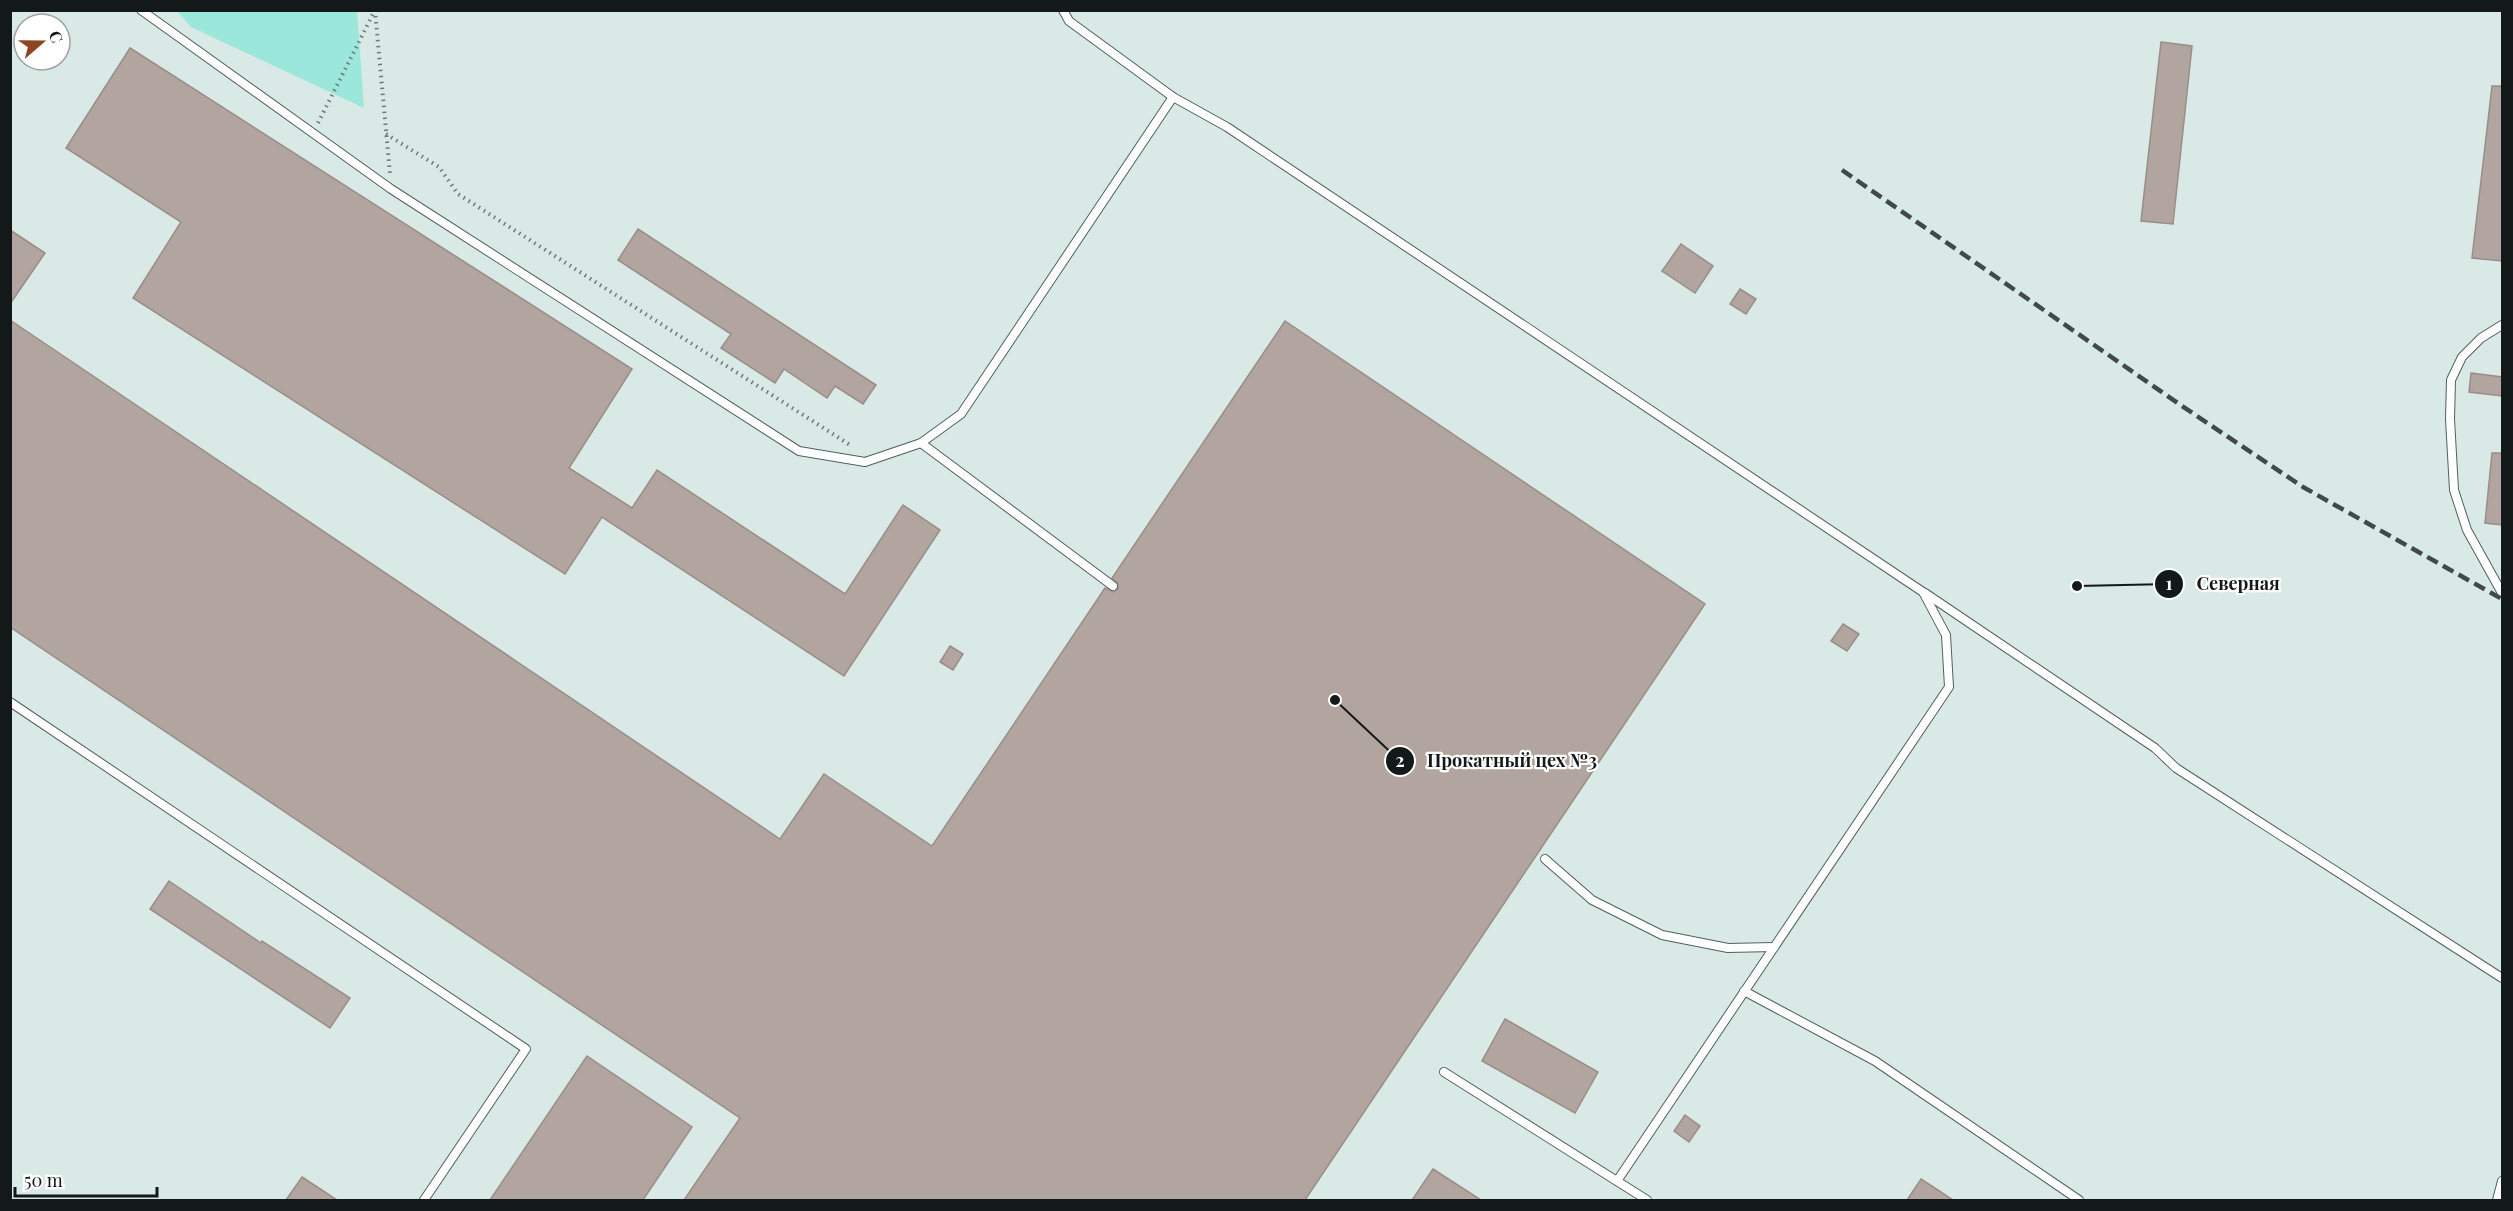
<svg xmlns="http://www.w3.org/2000/svg" width="2513" height="1211" font-family="'Playfair Display',serif">
<style>
.green{fill:#9be7dc}
.building{fill:#b2a59f;stroke:#9a8d88;stroke-width:1.5}
.lines{fill:none;stroke-linecap:round;stroke-linejoin:round}
.service-casing{stroke:#52605d;stroke-width:10}
.path{stroke:#6f7a78;stroke-width:4;stroke-dasharray:1.5 4.5;stroke-linecap:butt}
.service{stroke:#fff;stroke-width:8}
.rail{stroke:#424a49;stroke-width:4.5;stroke-dasharray:12 6;stroke-linecap:butt}
.leader{fill:none;stroke:#131918;stroke-width:2}
.callout-dot{fill:#131918;stroke:#fff;stroke-width:2}
.mark-label{font-size:18px;text-anchor:middle;font-weight:bold;fill:#fff}
.callout-label{font-size:18px;text-anchor:middle;font-weight:bold;fill:#131918;stroke:#fff;stroke-width:4.5;stroke-linejoin:round;paint-order:stroke}
</style>
<rect width="100%" height="100%" fill="#d8e9e6"/>
<!-- green -->
<polygon class="green" points="177,11 357,11 364,108 191,27"/>
<!-- building -->
<g class="building">
<polygon points="2161,42 2192,46 2173,224 2141,221"/>
<polygon points="130,48 632,369 569,468 632,508 657,470 845,594 903,505 940,530 844,676 602,517 565,574 133,298 181,222 66,148"/>
<polygon points="2492,86 2502,86 2502,261 2472,258"/>
<polygon points="638,229 876,385 863,404 835,386 827,398 784,369 775,383 721,348 731,334 618,260"/>
<polygon points="10,230 45,253 10,304"/>
<polygon points="1681,244 1713,266 1695,293 1662,271"/>
<polygon points="1740,289 1756,299 1746,314 1730,304"/>
<polygon points="10,320 780,839 824,774 932,846 1105,588 1113,592 1118,589 1118,583 1112,578 1285,321 1705,604 1305,1200 684,1200 740,1118 10,627"/>
<polygon points="2471,373 2502,377 2502,396 2469,392"/>
<polygon points="2492,453 2502,453 2502,525 2485,523"/>
<polygon points="1843,624 1859,634 1847,651 1831,641"/>
<polygon points="950,646 963,654 953,670 940,662"/>
<polygon points="169,881 261,943 262,941 350,998 330,1028 150,909"/>
<polygon points="1505,1019 1598,1072 1575,1113 1482,1061"/>
<polygon points="587,1056 692,1127 643,1200 490,1200"/>
<polygon points="1685,1115 1700,1126 1689,1142 1674,1131"/>
<polygon points="1433,1169 1481,1200 1412,1200"/>
<polygon points="302,1177 337,1200 286,1200"/>
<polygon points="1921,1179 1953,1200 1907,1200"/>
</g>
<g class="lines">
<!-- service casing -->
<g class="service-casing">
<g id="service">
<polyline points="141,10 391,189 799,451 865,462 921,443 961,414 1173,97"/>
<polyline points="1063,10 1069,21 1173,97 1227,127 1923,592 1946,635 1949,687 1617,1181"/>
<polyline points="2502,325 2481,338 2462,357 2451,380 2450,419 2454,490 2467,530 2502,593"/>
<polyline points="921,443 1113,586"/>
<polyline points="1925,593 2155,748 2176,768 2502,978"/>
<polyline points="10,702 526,1049 424,1200"/>
<polyline points="1545,859 1592,900 1662,935 1728,948 1774,947"/>
<polyline points="1744,991 1875,1061 2079,1200"/>
<polyline points="1444,1072 1647,1200"/>
<polyline points="2497,1200 2502,1181"/>
</g>
</g>
<!-- path -->
<g class="path">
<polyline points="375,10 390,174"/>
<polyline points="318,123 374,12"/>
<polyline points="386,134 439,167 458,194 850,445"/>
</g>
<!-- service -->
<use href="#service" class="service"/>
<!-- rail -->
<polyline class="rail" points="1842,170 2182,406 2303,487 2502,599"/>
</g>
<!-- callouts -->
<path class="leader" d="M2077 586L2169 584M1335 700L1400 761"/>
<g class="callout-dot">
<circle cx="2077" cy="586" r="6"/>
<circle cx="1335" cy="700" r="6"/>
<circle cx="2169" cy="584" r="15"/>
<circle cx="1400" cy="761" r="15"/>
</g>
<g class="mark-label">
<text x="2169" y="590">1</text>
<text x="1400" y="767">2</text>
</g>
<g class="callout-label">
<text x="2238" y="590">Северная</text>
<text x="1512" y="767">Прокатный цех №3</text>
</g>
<!-- border -->
<rect width="2513" height="1211" fill="none" stroke="#131918" stroke-width="24"/>
<!-- north arrow -->
<g transform="translate(42 42) rotate(70)"><circle r="28" fill="#ffffff" stroke="#a1a3a3" stroke-width="1.5"/>
<path d="M0-4.5L10 22L0 15L-10 22Z" fill="#8d4622"/>
<text y="-9" font-size="16" font-weight="bold" text-anchor="middle" fill="#131918">С</text>
</g>
<!-- scale -->
<path d="M15 1187v9h142v-9" fill="none" stroke="#131918" stroke-width="3"/>
<text x="24" y="1187" font-size="18" fill="#131918" stroke="#ffffff" stroke-width="4.5" paint-order="stroke">50 m</text>
</svg>
